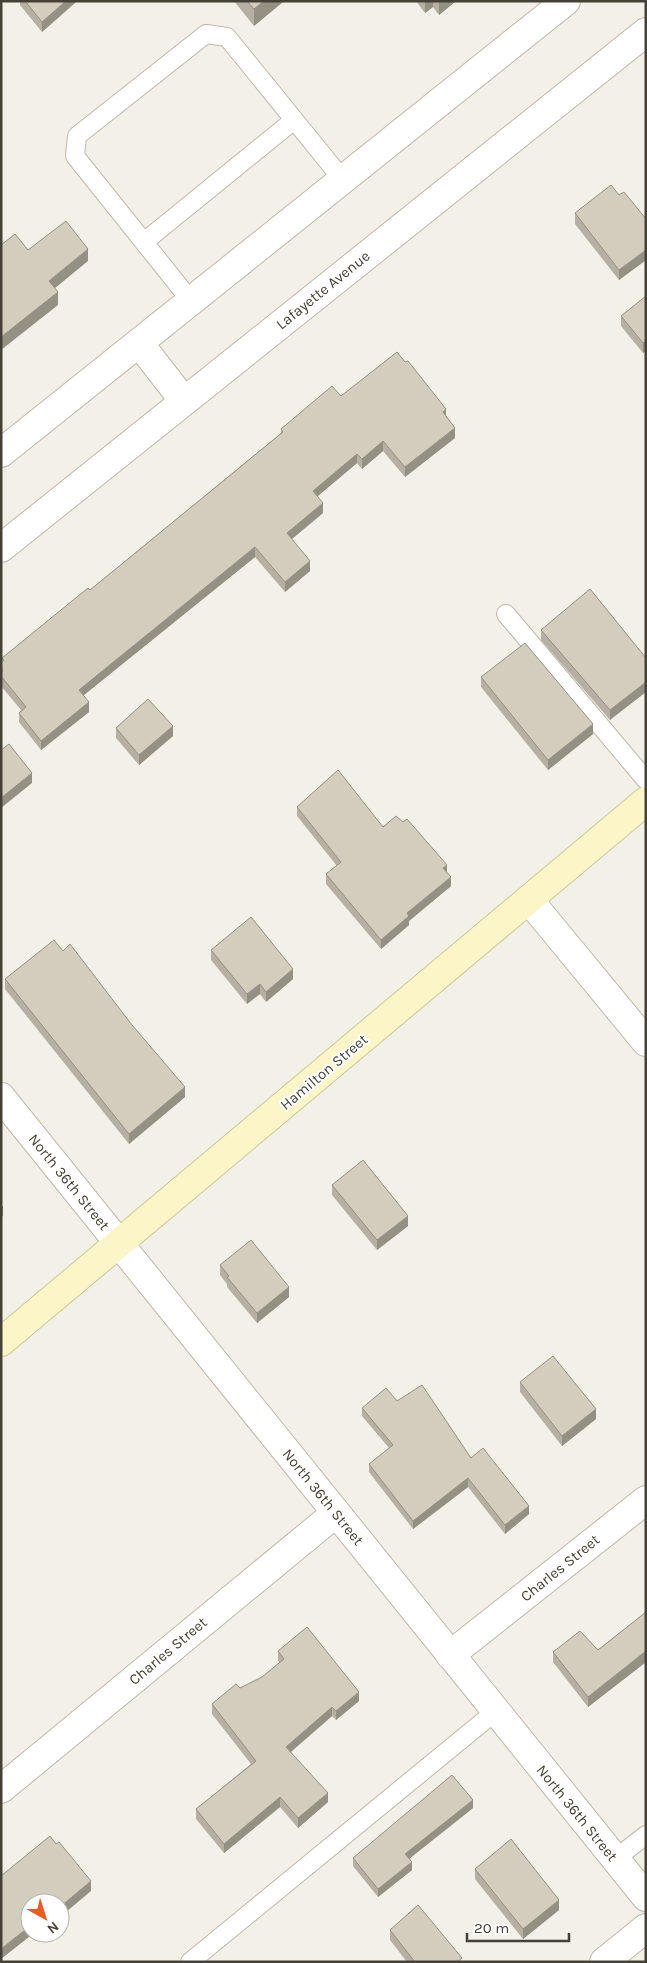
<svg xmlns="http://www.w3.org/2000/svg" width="647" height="1963" font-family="Karla,sans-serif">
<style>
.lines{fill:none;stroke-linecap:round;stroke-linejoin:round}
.service-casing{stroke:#bdb9aa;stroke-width:20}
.minor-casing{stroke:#bdb9aa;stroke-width:30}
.secondary-casing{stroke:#d0c899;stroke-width:30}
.service{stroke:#fff;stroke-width:18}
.minor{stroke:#fff;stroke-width:28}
.secondary{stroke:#fbf5c8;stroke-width:28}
.wall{fill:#b5b0a3}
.shaded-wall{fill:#949084}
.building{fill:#d3cdbd;stroke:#949084}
.labels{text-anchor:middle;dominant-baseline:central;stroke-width:4;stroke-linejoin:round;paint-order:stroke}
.street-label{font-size:15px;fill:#454136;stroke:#fff}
</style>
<rect width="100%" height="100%" fill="#f2f0e7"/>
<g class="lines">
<!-- service casing -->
<g class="service-casing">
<g id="service">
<polyline points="144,242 294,120"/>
<polyline points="191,301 75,156 77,136 206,34 227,37 343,180"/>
<polyline points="506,614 646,780"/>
<polyline points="615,1859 646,1835"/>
<polyline points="190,1962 496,1711"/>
</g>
</g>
<!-- minor casing -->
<g class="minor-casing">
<g id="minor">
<polyline points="139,343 184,401"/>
<polyline points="1,453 566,1"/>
<polyline points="1,548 646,32"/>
<polyline points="529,900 646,1042"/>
<polyline points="1,1097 646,1897"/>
<polyline points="450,1655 646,1500"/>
<polyline points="1,1789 336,1513"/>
<polyline points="604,1962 646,1928"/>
</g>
</g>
<!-- secondary casing -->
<g class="secondary-casing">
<polyline id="secondary" points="1,1342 646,801"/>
</g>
<!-- service -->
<use href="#service" class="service"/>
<!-- minor -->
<use href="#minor" class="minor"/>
<!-- secondary -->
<use href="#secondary" class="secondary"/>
</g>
<!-- wall -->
<g class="wall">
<polygon points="20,1 76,1 76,2 42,32 20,5"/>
<polygon points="234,1 284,1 254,26"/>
<polygon points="416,1 456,1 439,15 433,7 425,13"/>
<polygon points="575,213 646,219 646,260 619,280 575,224"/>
<polygon points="646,296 646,351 643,353 621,326 621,316"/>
<polygon points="341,396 446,416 455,438 405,477 383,451 362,469 357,463 318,496 323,513 292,539 310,571 285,592 255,557 84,695 89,712 41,750 19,722 19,713 21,710 1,686 1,662 2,661 2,658 90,590 281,433 281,429"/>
<polygon points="541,630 646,658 610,720 541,640"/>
<polygon points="481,677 593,734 548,770 481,687"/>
<polygon points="116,728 173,736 139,765 116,738"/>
<polygon points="297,807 383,827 447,872 451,886 409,921 409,925 381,949 326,884 326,874 337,866 297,816"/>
<polygon points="211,950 293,979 266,1002 260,994 247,1004 211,960"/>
<polygon points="5,979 185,1097 129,1144 5,989"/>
<polygon points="332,1185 408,1226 377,1250 332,1195"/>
<polygon points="220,1265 289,1297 257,1323 227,1287 227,1284 220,1275"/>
<polygon points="520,1382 596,1419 562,1446 520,1392"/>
<polygon points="397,1401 471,1458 529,1514 505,1534 468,1487 413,1529 369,1472 369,1464 389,1448 362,1416 362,1408"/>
<polygon points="646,1612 646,1662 588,1707 553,1662 553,1652 598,1650"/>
<polygon points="278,1651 359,1701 336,1720 332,1716 291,1752 328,1802 298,1828 280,1807 224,1853 196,1819 196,1809 251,1764 212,1714 212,1704 240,1688 262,1677 280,1663 278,1661"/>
<polygon points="473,1808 409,1859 412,1870 378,1897 353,1866 353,1858"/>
<polygon points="475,1869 559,1910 523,1939 475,1879"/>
<polygon points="390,1930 462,1962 407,1962 390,1940"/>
</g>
<!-- shaded-wall -->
<g class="shaded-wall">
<polygon points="66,1 76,1 76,2 42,32 42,22"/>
<polygon points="264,1 284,1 254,26 254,9"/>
<polygon points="425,1 433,1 433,7 425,13"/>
<polygon points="439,1 456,1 439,15"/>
<polygon points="88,249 88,261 49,293 49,281"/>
<polygon points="646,250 646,260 619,280 619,270"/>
<polygon points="58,292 58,305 1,350 1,337"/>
<polygon points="646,341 646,351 643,353 643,343"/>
<polygon points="446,409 446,419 443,412"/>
<polygon points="455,428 455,438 405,477 405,467"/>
<polygon points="383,441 383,451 362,469 362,459"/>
<polygon points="357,454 357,463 313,500 313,491"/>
<polygon points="323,503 323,513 287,543 287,533"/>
<polygon points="255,547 255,557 79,699 79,690"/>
<polygon points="310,561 310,571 285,592 285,582"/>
<polygon points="646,682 646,692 610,720 610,710"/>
<polygon points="89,702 89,712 41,750 41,741"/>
<polygon points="593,724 593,734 548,770 548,760"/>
<polygon points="173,726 173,736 139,765 139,755"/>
<polygon points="32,773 32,783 1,808 1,798"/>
<polygon points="447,865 447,874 443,868"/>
<polygon points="451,877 451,886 409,921 409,925 381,949 381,940 407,913"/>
<polygon points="293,969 293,979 266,1002 266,992"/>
<polygon points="260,984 260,994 247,1004 247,994"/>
<polygon points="185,1087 185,1097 129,1144 129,1134"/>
<polygon points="3,1206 3,1216 1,1217 1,1207"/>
<polygon points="408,1216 408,1226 377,1250 377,1240"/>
<polygon points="289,1287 289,1297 257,1323 257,1313"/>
<polygon points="596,1409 596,1419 562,1446 562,1436"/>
<polygon points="468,1478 468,1487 413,1529 413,1521"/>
<polygon points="529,1506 529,1514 505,1534 505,1525"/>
<polygon points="646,1651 646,1662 588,1707 588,1697"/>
<polygon points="359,1692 359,1701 336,1720 336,1711"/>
<polygon points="332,1707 332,1716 286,1756 286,1747"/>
<polygon points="328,1793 328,1802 298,1828 298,1818"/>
<polygon points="280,1797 280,1807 224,1853 224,1844"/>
<polygon points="473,1800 473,1808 405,1862 405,1854"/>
<polygon points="412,1862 412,1870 378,1897 378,1889"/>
<polygon points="91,1881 91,1891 60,1917 60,1907"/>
<polygon points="559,1900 559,1910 523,1939 523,1929"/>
<polygon points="30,1926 30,1933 34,1933 1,1959 1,1949"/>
</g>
<!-- building -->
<g class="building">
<polygon points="25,1 66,1 42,22"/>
<polygon points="247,1 264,1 254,9"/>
<polygon points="611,185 619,195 624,192 646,219 646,250 619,270 575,213"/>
<polygon points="66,221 88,249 49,281 58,292 1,337 1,245 15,234 28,250"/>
<polygon points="646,296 646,341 643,343 621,316"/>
<polygon points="397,352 405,362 408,361 446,409 443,412 455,428 405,467 383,441 362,459 357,454 313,491 323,503 287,533 310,561 285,582 255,547 79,690 89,702 41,741 19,713 26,707 1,676 2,672 1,662 4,660 2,658 88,588 90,590 283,432 281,429 332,386 341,396"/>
<polygon points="590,589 646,658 646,682 610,710 541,630"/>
<polygon points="525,643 593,724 548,760 481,677"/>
<polygon points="148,699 173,726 139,755 116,728"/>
<polygon points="9,744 32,773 1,798 1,750"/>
<polygon points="338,770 383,827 396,816 403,822 407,819 447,865 443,868 451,877 407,913 409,916 381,940 326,874 341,862 297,807"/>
<polygon points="251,917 293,969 266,992 260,984 247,994 211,950"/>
<polygon points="54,940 63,951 70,944 132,1025 185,1087 129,1134 5,979"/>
<polygon points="363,1160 408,1216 377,1240 332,1185"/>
<polygon points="251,1240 289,1287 257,1313 227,1277 229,1276 220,1265"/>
<polygon points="553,1356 596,1409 562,1436 520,1382"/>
<polygon points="422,1385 471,1458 483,1448 529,1506 505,1525 468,1478 413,1521 369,1464 393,1445 362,1408 386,1388 397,1401"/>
<polygon points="646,1612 646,1651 588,1697 553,1652 580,1631 598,1650"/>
<polygon points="307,1627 359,1692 336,1711 332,1707 286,1747 328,1793 298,1818 280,1797 224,1844 196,1809 256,1761 212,1704 236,1684 240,1688 262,1677 284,1659 278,1651"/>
<polygon points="452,1775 473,1800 405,1854 412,1862 378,1889 353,1858"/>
<polygon points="50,1836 56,1844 59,1842 91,1881 60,1907 60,1903 30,1903 30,1926 1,1949 1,1876"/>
<polygon points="511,1839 559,1900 523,1929 475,1869"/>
<polygon points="418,1905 462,1958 457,1962 415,1962 390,1930"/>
</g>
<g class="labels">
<!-- street labels -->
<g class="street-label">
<text transform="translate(323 290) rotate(-39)">Lafayette Avenue</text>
<text transform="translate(324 1072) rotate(-40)">Hamilton Street</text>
<text transform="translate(69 1182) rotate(51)">North 36th Street</text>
<text transform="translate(323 1497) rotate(51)">North 36th Street</text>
<text transform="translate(560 1568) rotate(-39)">Charles Street</text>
<text transform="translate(168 1651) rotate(-40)">Charles Street</text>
<text transform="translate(577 1813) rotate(51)">North 36th Street</text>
</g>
</g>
<!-- border -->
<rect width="647" height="1963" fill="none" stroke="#454136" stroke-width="5"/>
<!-- north arrow -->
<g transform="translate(45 1918) rotate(141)"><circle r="24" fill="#ffffff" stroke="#b5b3af"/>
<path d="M0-4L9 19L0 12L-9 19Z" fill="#ed5a23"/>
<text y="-8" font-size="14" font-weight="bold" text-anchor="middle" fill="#454136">N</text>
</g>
<!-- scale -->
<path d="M467 1933v8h102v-8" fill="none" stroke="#454136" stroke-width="2.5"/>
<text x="474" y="1933" font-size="15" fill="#454136" stroke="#ffffff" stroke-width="4" paint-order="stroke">20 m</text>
</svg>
